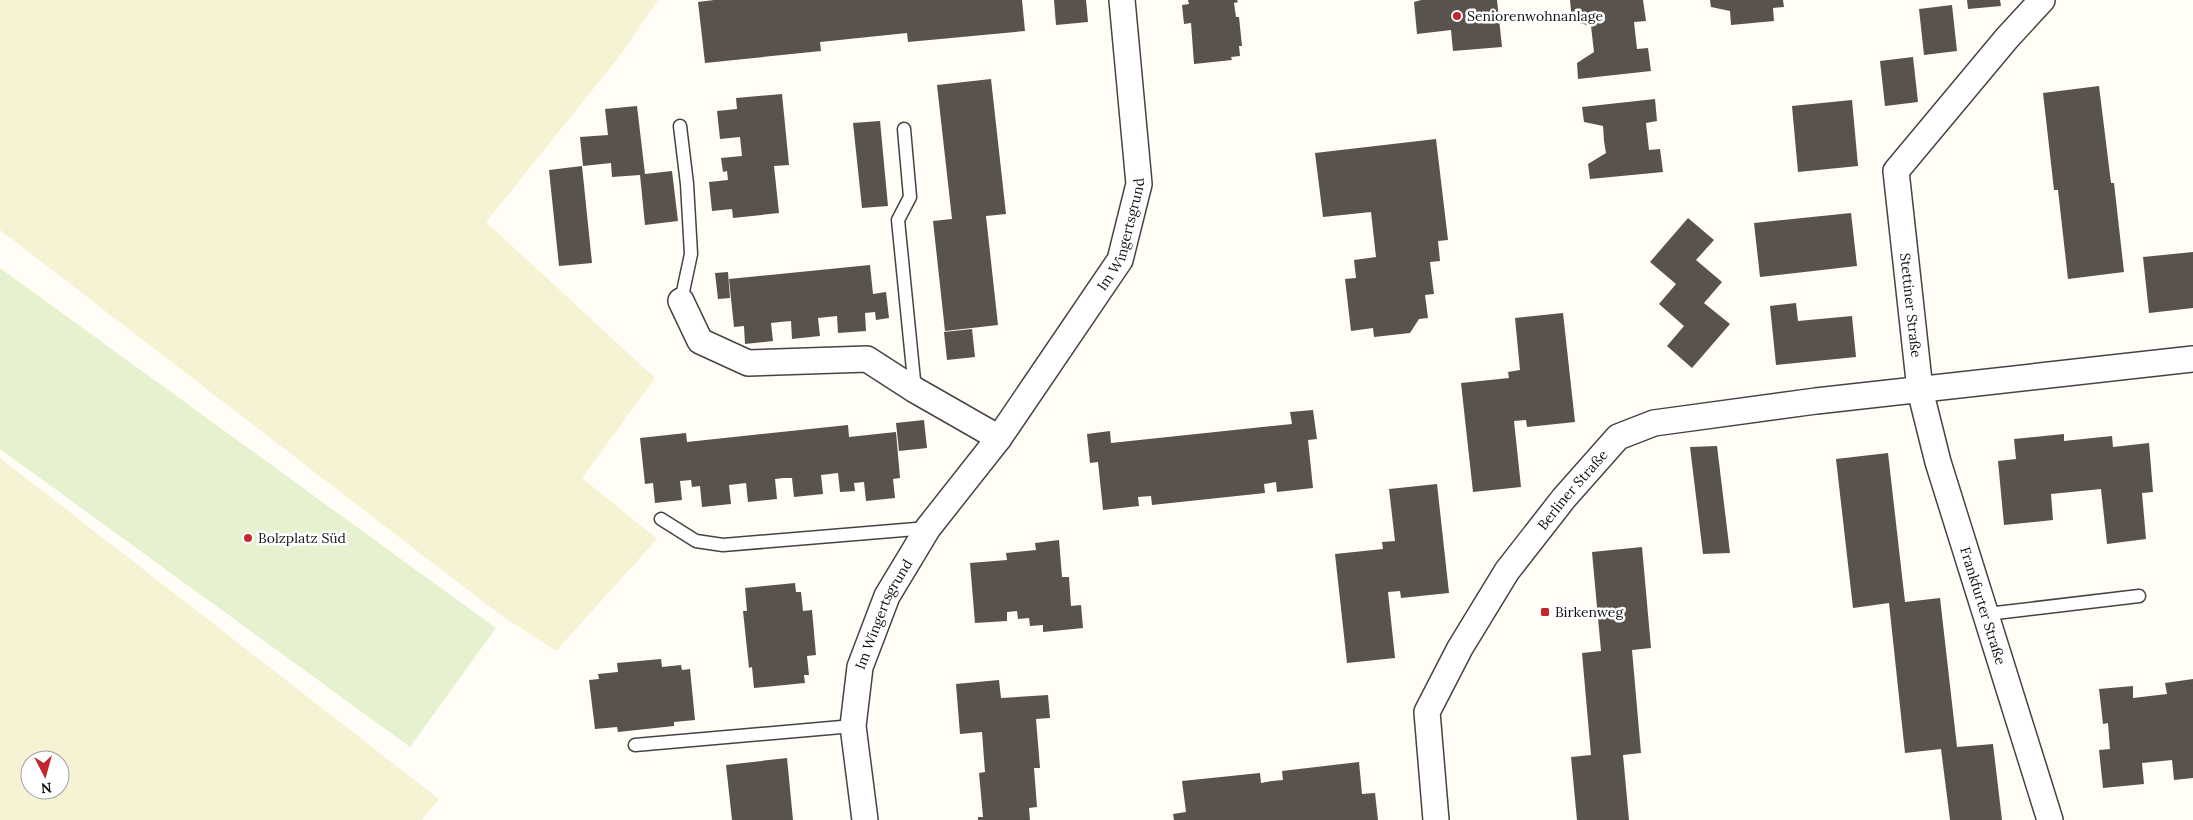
<svg xmlns="http://www.w3.org/2000/svg" width="2193" height="820" font-family="Lora,serif">
<style>
.farmland{fill:#f6f3d4;fill-rule:evenodd}
.pitch{fill:#e6f2cf}
.building{fill:#5a524d}
.lines{fill:none;stroke-linecap:round;stroke-linejoin:round}
.lane-casing{stroke:#444;stroke-width:15}
.street-casing{stroke:#444;stroke-width:28}
.lane{stroke:#fff;stroke-width:12}
.street{stroke:#fff;stroke-width:25}
.poi-dot{fill:#c4262e;stroke:#fff;stroke-width:2}
.labels{text-anchor:middle;dominant-baseline:central;stroke-width:5;stroke-linejoin:round;paint-order:stroke}
.poi-label{font-size:14px;fill:#111;stroke:#fff;text-anchor:start}
.street-label{font-size:14px;fill:#111;stroke:#fff}
</style>
<rect width="100%" height="100%" fill="#fffdf5"/>
<!-- farmland -->
<g class="farmland">
<polygon points="0,0 658,0 619,57 486,222 655,378 582,478 657,539 556,651 499,614 0,230"/>
<path d="M 0,458 L 439,799 L 422,820 L 0,820 ZM 30,760 L 60,760 L 60,790 L 30,790 Z"/>
</g>
<!-- pitch -->
<polygon class="pitch" points="0,268 496,628 410,747 0,449"/>
<!-- building -->
<g class="building">
<polygon points="714,0 1022,0 1025,31 908,42 907,33 820,42 821,51 705,63 698,2"/>
<polygon points="1054,0 1086,0 1088,22 1056,25"/>
<polygon points="1188,0 1237,0 1238,2 1234,3 1236,17 1239,17 1242,46 1239,46 1240,56 1231,57 1232,60 1194,64 1191,23 1184,24 1182,5 1189,4"/>
<polygon points="1421,0 1497,0 1502,47 1453,51 1451,30 1417,34 1414,2"/>
<polygon points="1570,0 1643,0 1646,21 1634,22 1637,49 1648,48 1651,71 1578,79 1577,63 1594,52 1591,26 1572,21"/>
<polygon points="1710,0 1783,0 1784,7 1773,8 1774,21 1731,25 1730,11 1711,7"/>
<polygon points="1967,0 2000,0 2001,6 1968,9"/>
<polygon points="1952,5 1957,51 1924,55 1919,9"/>
<polygon points="1913,57 1918,102 1885,106 1880,61"/>
<polygon points="991,79 1006,214 986,216 998,325 945,331 933,221 952,219 937,85"/>
<polygon points="2099,86 2111,183 2114,183 2124,272 2068,279 2058,190 2054,190 2043,93"/>
<polygon points="782,94 789,165 774,166 779,213 733,218 732,209 712,211 709,182 728,180 727,171 723,172 721,158 742,156 740,137 720,139 717,111 737,109 736,98"/>
<polygon points="1655,99 1657,121 1646,123 1649,150 1660,149 1663,172 1590,179 1588,164 1606,153 1604,141 1603,126 1584,122 1582,107"/>
<polygon points="1852,100 1858,166 1798,172 1792,106"/>
<polygon points="637,106 645,174 672,171 678,221 645,225 640,175 612,177 611,163 583,166 580,137 608,135 605,109"/>
<polygon points="880,121 888,206 862,208 853,123"/>
<polygon points="1436,139 1448,240 1438,241 1440,261 1430,262 1434,294 1425,295 1428,318 1419,319 1410,333 1374,337 1373,328 1351,331 1345,279 1356,278 1354,260 1376,257 1371,212 1323,217 1315,153"/>
<polygon points="582,166 592,263 559,266 549,170"/>
<polygon points="1851,213 1857,266 1760,277 1754,223"/>
<polygon points="1688,218 1714,240 1696,260 1722,282 1704,303 1730,324 1692,368 1667,346 1684,326 1659,304 1676,284 1650,262"/>
<polygon points="2193,252 2193,308 2149,313 2143,257"/>
<polygon points="870,265 873,294 886,292 889,318 876,320 875,312 865,313 866,331 838,333 837,316 818,318 820,336 792,339 791,321 780,322 771,323 773,341 745,344 744,326 734,327 729,279"/>
<polygon points="728,272 730,298 718,299 715,273"/>
<polygon points="1796,303 1798,321 1852,316 1856,357 1776,365 1770,306"/>
<polygon points="1563,313 1575,422 1527,427 1526,420 1514,421 1521,487 1473,492 1461,383 1509,378 1508,372 1520,370 1515,318"/>
<polygon points="972,329 975,357 947,360 944,332"/>
<polygon points="1313,410 1317,439 1308,440 1313,488 1277,492 1276,482 1264,484 1265,493 1152,505 1151,496 1138,497 1139,506 1103,510 1098,462 1090,463 1087,434 1110,431 1111,443 1292,424 1290,412"/>
<polygon points="924,420 927,448 899,451 896,423"/>
<polygon points="848,425 849,437 896,432 900,478 893,479 895,498 866,501 864,482 854,483 855,491 840,492 838,473 821,475 823,494 794,497 792,478 784,478 775,479 777,499 748,502 746,483 729,485 731,504 702,507 700,486 692,487 691,480 680,481 682,500 655,503 653,483 645,484 640,438 686,433 687,442"/>
<polygon points="2064,434 2064,441 2112,436 2113,447 2149,443 2153,492 2142,493 2146,539 2107,544 2101,489 2051,494 2053,520 2004,525 1998,461 2016,459 2014,439"/>
<polygon points="1717,446 1730,553 1703,554 1690,447"/>
<polygon points="1888,453 1905,602 1940,598 1957,747 1993,744 2002,820 1950,820 1941,749 1905,753 1889,603 1853,608 1836,459"/>
<polygon points="1437,484 1449,593 1401,598 1400,591 1388,592 1395,658 1347,663 1335,554 1383,549 1382,542 1395,541 1389,489"/>
<polygon points="1059,540 1062,577 1069,577 1071,606 1081,605 1083,628 1043,632 1043,625 1030,626 1029,618 1018,619 1017,611 1007,612 1007,621 975,623 970,563 1007,560 1006,553 1036,550 1035,543"/>
<polygon points="1642,547 1651,648 1632,650 1641,753 1623,755 1629,820 1577,820 1571,757 1591,755 1582,653 1601,651 1592,552"/>
<polygon points="795,583 796,592 801,592 803,611 812,610 816,655 807,656 809,675 804,675 805,683 754,688 752,667 749,668 743,611 747,611 745,588"/>
<polygon points="661,659 662,667 681,665 682,670 690,669 695,720 674,722 674,726 618,732 617,727 595,729 589,680 599,679 598,674 618,672 617,663"/>
<polygon points="2193,679 2193,778 2174,780 2172,760 2142,763 2144,784 2103,788 2099,750 2110,749 2108,723 2103,724 2099,689 2133,686 2133,698 2167,694 2165,683"/>
<polygon points="999,680 1001,698 1048,695 1050,718 1036,719 1040,768 1034,768 1037,807 1029,808 1030,820 978,820 978,817 983,817 979,773 985,772 982,732 960,734 956,684"/>
<polygon points="787,758 793,820 732,820 726,765"/>
<polygon points="1359,762 1362,794 1375,793 1378,820 1174,820 1173,814 1186,812 1182,781 1260,773 1261,783 1272,781 1283,780 1282,771"/>
</g>
<g class="lines">
<!-- lane casing -->
<g class="lane-casing">
<g id="lane">
<polyline points="680,126 687,184 691,254 681,301"/>
<polyline points="904,129 910,197 898,220 915,390"/>
<polyline points="661,519 696,541 723,545 928,528"/>
<polyline points="1987,614 2139,596"/>
<polyline points="635,745 853,726"/>
</g>
</g>
<!-- street casing -->
<g class="street-casing">
<g id="street">
<path id="s1" d="M 2042,0 L 2007,38 L 1896,171 L 1920,390 L 1938,462 L 2050,820"/>
<polyline points="681,301 700,341 748,363 867,359 915,390 999,438"/>
<path id="s2" d="M 865,820 L 853,726 L 860,667 L 887,596 L 928,528 L 999,438 L 1120,260 L 1139,184 L 1122,0"/>
<path id="s3" d="M 1436,820 L 1427,712 L 1460,648 L 1507,571 L 1564,498 L 1618,437 L 1654,423 L 1816,401 L 2193,359"/>
</g>
</g>
<!-- lane -->
<use href="#lane" class="lane"/>
<!-- street -->
<use href="#street" class="street"/>
</g>
<!-- markers -->
<g class="poi-dot">
<circle cx="1457" cy="16" r="5"/>
<circle cx="248" cy="538" r="5"/>
<rect x="1540" y="607" width="10" height="10" rx="2.5"/>
</g>
<g class="labels">
<!-- poi labels -->
<g class="poi-label">
<text x="1467" y="16">Seniorenwohnanlage</text>
<text x="258" y="538">Bolzplatz Süd</text>
<text x="1555" y="612">Birkenweg</text>
</g>
<!-- street labels -->
<g class="street-label">
<text stroke="none"><textPath href="#s2" startOffset="664">Im Wingertsgrund</textPath></text>
<text stroke="none"><textPath href="#s1" startOffset="360">Stettiner Straße</textPath></text>
<text stroke="none"><textPath href="#s3" startOffset="375">Berliner Straße</textPath></text>
<text stroke="none"><textPath href="#s1" startOffset="670">Frankfurter Straße</textPath></text>
<text stroke="none"><textPath href="#s2" startOffset="212">Im Wingertsgrund</textPath></text>
</g>
</g>
<!-- north arrow -->
<g transform="translate(45 775) rotate(174)"><circle r="24" fill="#ffffff" stroke="#a0a0a0"/>
<path d="M0-4L9 19L0 12L-9 19Z" fill="#c4262e"/>
<text y="-8" font-size="14" font-weight="bold" text-anchor="middle" fill="#111111">N</text>
</g>
</svg>
